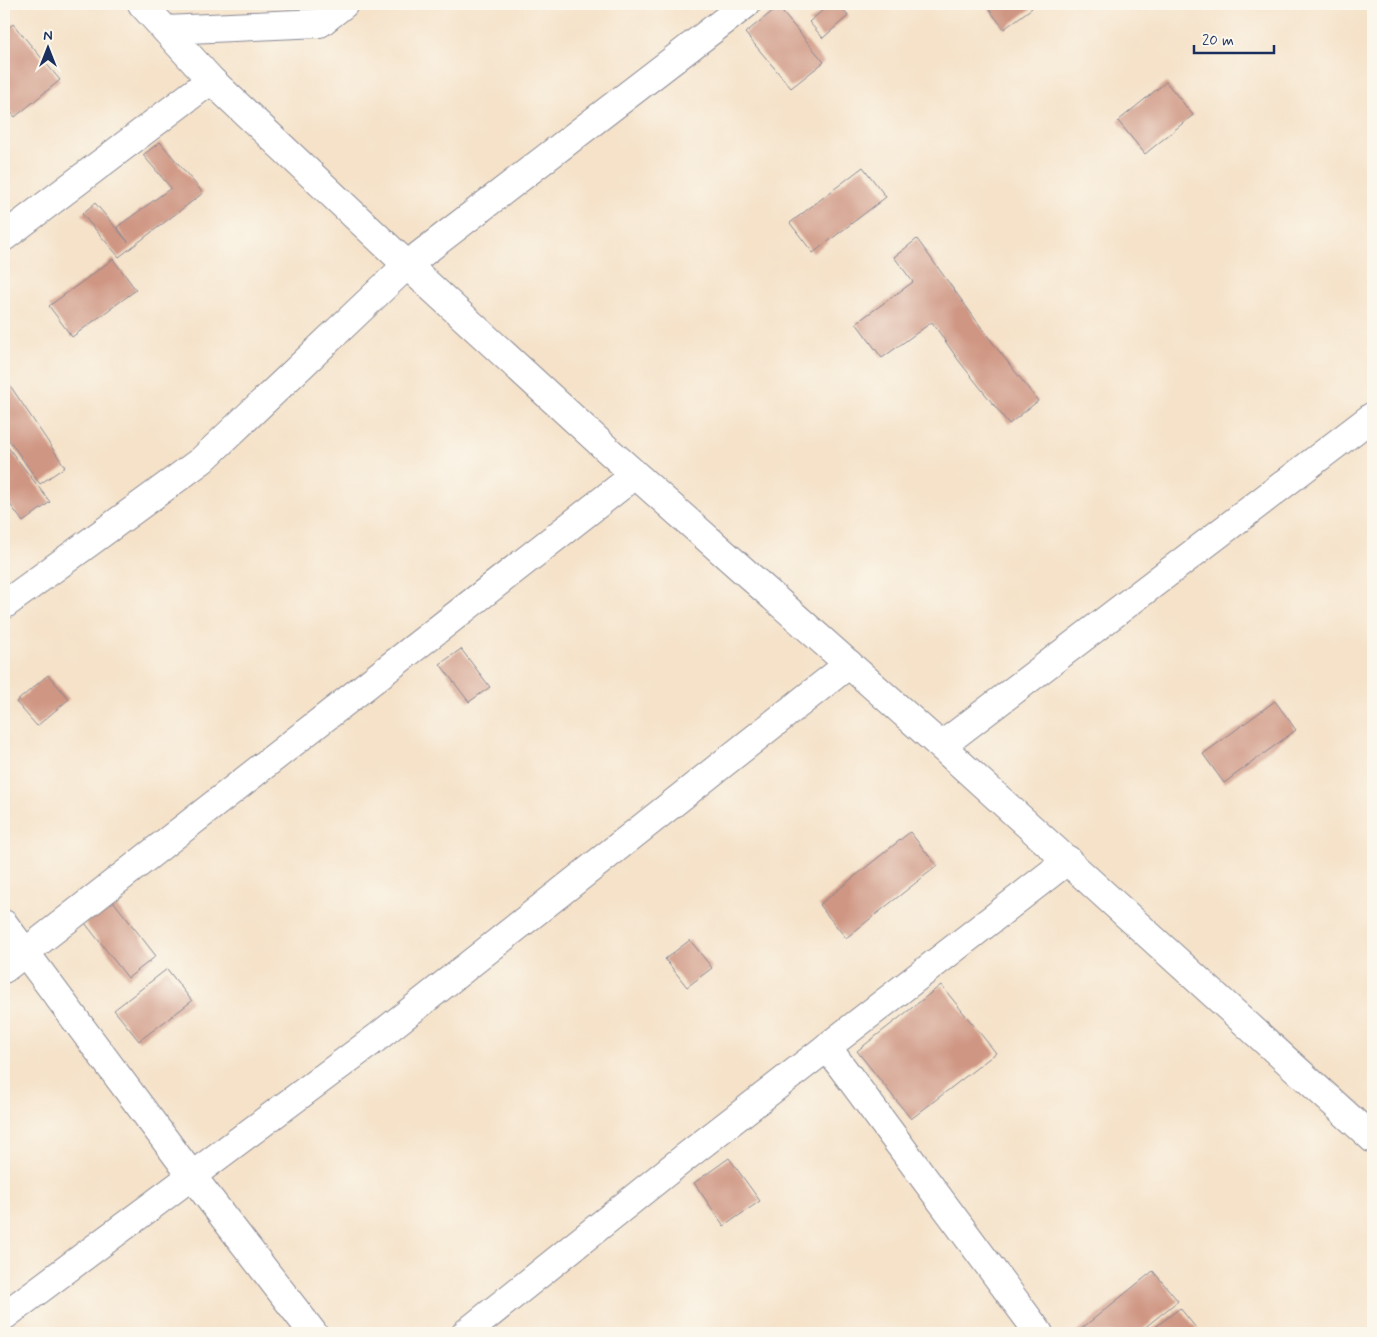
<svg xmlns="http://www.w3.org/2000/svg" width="1377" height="1337" font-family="Mynerve,sans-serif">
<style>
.building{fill:#cf9683}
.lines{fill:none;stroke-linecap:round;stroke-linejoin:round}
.street-casing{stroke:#888894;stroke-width:30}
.primary-casing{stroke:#888894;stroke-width:30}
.street{stroke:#fff;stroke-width:28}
.primary{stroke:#fff;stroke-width:28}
</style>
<rect width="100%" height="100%" fill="#fbf7ec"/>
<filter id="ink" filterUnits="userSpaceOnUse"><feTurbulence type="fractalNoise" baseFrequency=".02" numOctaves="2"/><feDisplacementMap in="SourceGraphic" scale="10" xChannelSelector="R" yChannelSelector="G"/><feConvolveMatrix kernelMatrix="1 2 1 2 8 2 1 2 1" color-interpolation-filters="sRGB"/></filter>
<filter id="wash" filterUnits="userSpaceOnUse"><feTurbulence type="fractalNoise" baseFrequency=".0096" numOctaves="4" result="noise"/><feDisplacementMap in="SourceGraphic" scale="20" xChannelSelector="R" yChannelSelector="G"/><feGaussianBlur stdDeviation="1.12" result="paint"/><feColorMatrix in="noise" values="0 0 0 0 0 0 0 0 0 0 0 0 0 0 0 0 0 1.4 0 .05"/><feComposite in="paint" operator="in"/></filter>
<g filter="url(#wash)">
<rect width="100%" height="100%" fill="#f5e2c9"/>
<g id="blocks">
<!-- building -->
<g class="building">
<polygon points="830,4 838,4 848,16 823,38 809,22"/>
<polygon points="985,4 1029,4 1032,8 1004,29"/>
<polygon points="778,7 824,62 791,88 745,33"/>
<polygon points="13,24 60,80 15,117 4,104 4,32"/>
<polygon points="1166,82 1193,115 1145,154 1118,121"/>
<polygon points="160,142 203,193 119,257 82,214 95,203 128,242 117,227 171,188 143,155"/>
<polygon points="863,167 886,197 813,253 790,223"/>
<polygon points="917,239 989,338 1038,401 1009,424 959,361 932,322 882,358 856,323 913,282 894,257"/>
<polygon points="113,259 136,290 72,337 49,306"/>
<polygon points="9,384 65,467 40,484 4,433 4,388"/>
<polygon points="4,442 50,502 23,522 4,496"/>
<polygon points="461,649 490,687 469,702 440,664"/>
<polygon points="48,675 69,699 37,726 16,702"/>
<polygon points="1275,701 1296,730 1224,783 1203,754"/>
<polygon points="910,832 937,866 846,938 819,905"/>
<polygon points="113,901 156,956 128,978 85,923"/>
<polygon points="690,940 712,968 687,987 665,959"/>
<polygon points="167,969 192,1001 139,1041 114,1010"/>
<polygon points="941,985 996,1053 911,1119 857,1051"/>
<polygon points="729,1158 760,1201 724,1226 694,1183"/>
<polygon points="1153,1271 1178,1301 1138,1333 1076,1333"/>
<polygon points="1180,1308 1200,1333 1148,1333"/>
</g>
</g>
</g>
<g filter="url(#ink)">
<use href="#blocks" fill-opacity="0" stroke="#888894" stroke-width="1"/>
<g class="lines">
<!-- street casing -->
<g class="street-casing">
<g id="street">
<polyline points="166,30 320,23 344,4"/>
<polyline points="4,237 211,80"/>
<polyline points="4,605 202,460 407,265 746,4"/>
<polyline points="941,746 1373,416"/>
<polyline points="4,924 192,1176 313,1333"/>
<polyline points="4,969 635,475"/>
<polyline points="827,1047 1039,1333"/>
<polyline points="4,1316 379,1036 849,664"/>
<polyline points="466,1333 683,1159 1068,860"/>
</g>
</g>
<!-- primary casing -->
<g class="primary-casing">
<polyline id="primary" points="142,4 211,80 407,265 610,452 941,746 1373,1139"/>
</g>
<!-- street -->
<use href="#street" class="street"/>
<!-- primary -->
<use href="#primary" class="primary"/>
</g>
</g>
<!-- margin -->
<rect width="1377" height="1337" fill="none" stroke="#fbf7ec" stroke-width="20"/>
<!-- north arrow -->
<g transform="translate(48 48)" stroke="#fbf7ec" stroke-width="4" paint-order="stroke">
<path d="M0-4L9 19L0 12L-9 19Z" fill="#1b2f5e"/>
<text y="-8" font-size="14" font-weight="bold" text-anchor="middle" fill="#1b2f5e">N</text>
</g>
<!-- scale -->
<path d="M1194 45v8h80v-8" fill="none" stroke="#1b2f5e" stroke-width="2.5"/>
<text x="1202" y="45" font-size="15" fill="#1b2f5e" stroke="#fbf7ec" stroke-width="4" paint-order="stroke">20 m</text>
</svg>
